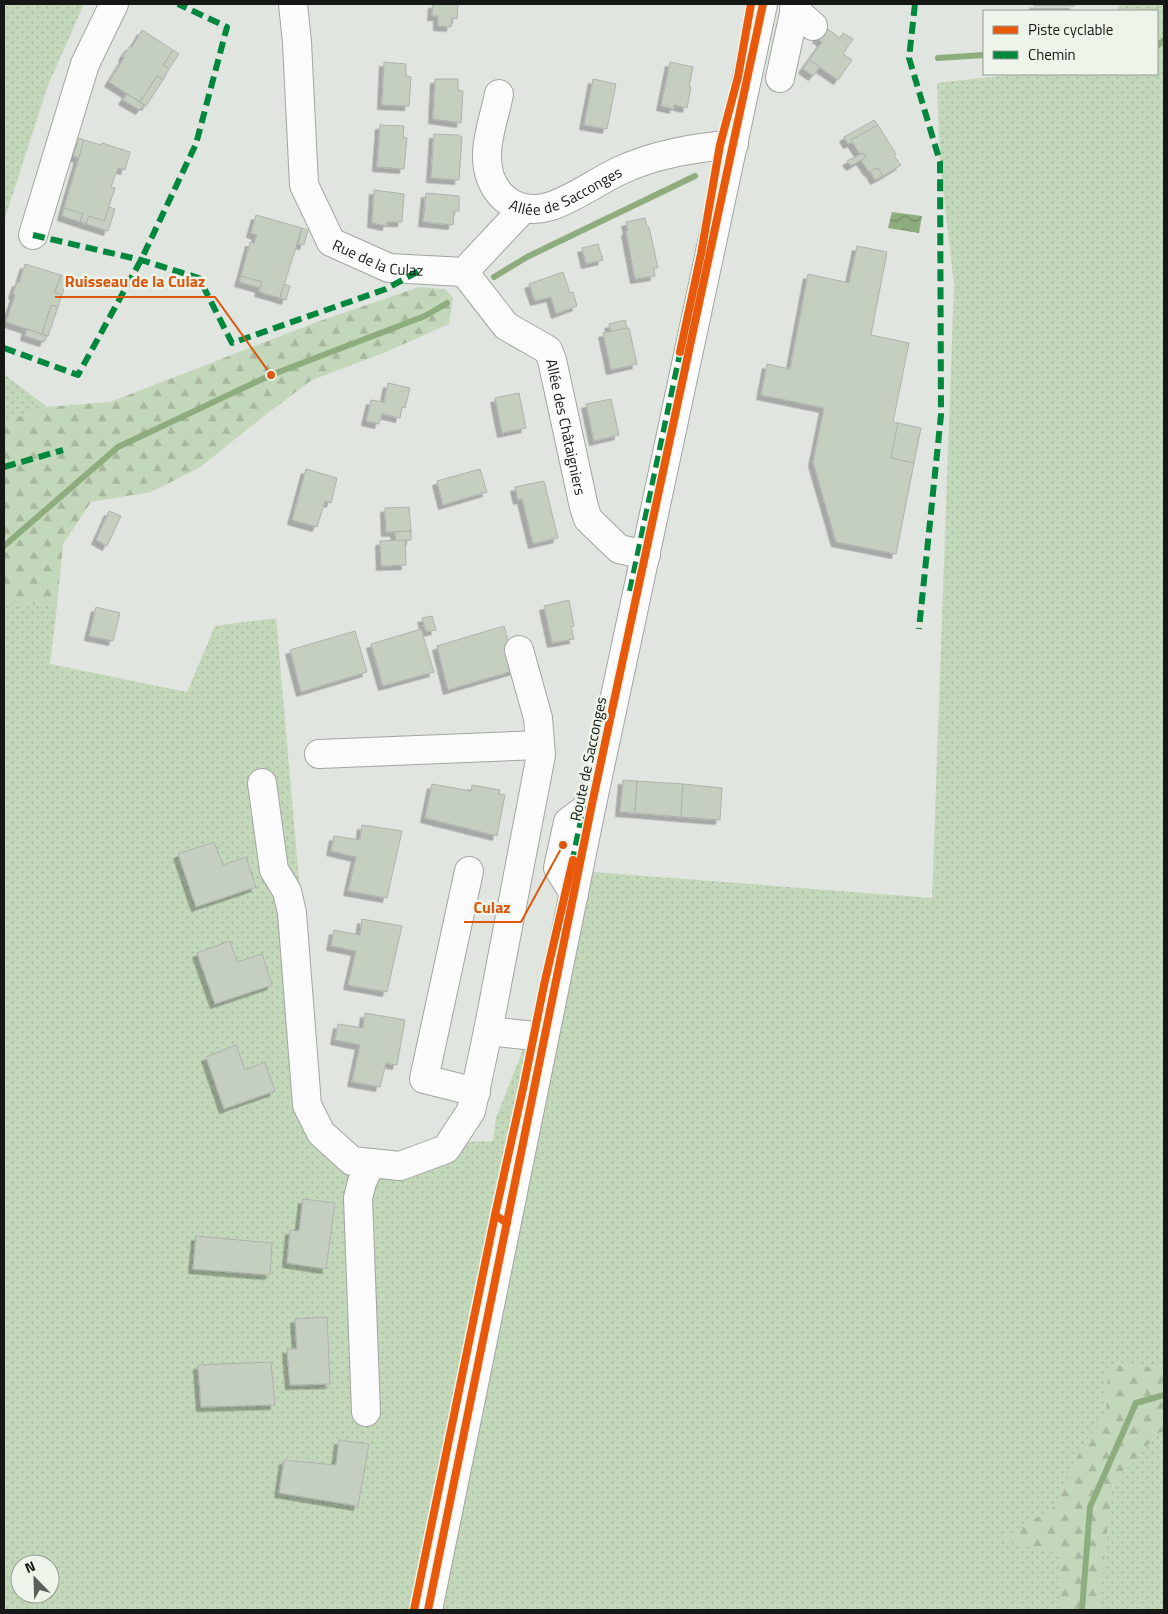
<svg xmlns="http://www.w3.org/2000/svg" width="1168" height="1614" font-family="'Titillium Web',sans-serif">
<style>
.grass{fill:url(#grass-dots);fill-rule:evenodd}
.forest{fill:url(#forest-firs)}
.water{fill:url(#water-waves)}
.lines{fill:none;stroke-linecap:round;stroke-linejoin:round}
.stream{stroke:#8ead7e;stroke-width:6}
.building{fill:#c4cfbf;stroke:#afb2ae;filter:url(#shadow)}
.minor-casing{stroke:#a2a5a1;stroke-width:30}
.minor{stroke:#fafbfa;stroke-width:28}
.quiet{stroke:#00873e;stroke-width:6;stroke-dasharray:12 6;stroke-linecap:butt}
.cycleway-casing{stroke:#edf4ea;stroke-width:11}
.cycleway{stroke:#e8590c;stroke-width:8}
.labels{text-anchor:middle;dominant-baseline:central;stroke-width:5;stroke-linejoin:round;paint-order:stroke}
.street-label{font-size:15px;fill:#151814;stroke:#edf4ea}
.leader{fill:none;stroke:#dd560c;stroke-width:2}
.callout-dot{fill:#dd560c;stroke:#edf4ea;stroke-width:2}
.callout-label{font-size:16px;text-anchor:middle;font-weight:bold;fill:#dd560c;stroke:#edf4ea;stroke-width:5;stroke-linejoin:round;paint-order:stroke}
</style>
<defs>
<pattern id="grass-dots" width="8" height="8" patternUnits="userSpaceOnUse" patternTransform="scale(1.25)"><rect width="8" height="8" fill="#c3d7ba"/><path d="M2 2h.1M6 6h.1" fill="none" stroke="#a7b89f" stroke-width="1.8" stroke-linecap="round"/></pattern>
<pattern id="forest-firs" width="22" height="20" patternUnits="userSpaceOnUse" patternTransform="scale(1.25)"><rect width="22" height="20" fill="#c3d7ba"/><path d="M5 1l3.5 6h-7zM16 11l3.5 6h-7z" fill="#a7b89f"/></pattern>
<pattern id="water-waves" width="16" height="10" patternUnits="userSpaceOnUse" patternTransform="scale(1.25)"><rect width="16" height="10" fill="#8ead7e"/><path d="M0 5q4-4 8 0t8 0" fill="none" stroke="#738c66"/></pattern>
<filter id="shadow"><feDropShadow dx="-4.5" dy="4.5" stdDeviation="0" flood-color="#0004"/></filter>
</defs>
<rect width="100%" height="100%" fill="#e1e5df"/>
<!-- grass -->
<g class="grass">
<polygon points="4,4 84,4 48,85 4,221"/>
<path d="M 1119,4 L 1164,4 L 1164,1367 L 1108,1365 L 1106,1416 L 1082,1447 L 1055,1506 L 1006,1538 L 1061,1556 L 1060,1610 L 4,1610 L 4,602 L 57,606 L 50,664 L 187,692 L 215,626 L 276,618 L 322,1142 L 374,1161 L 459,1142 L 493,1141 L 496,1118 L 593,872 L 932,898 L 954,284 L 940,162 L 937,83 L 1019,74 L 1157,74 L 1157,11 L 1118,11 ZM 20,1564 L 50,1564 L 50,1594 L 20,1594 Z"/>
<polygon points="4,374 47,407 4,422"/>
<polygon points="1160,1432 1164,1433 1164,1610 1098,1610 1113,1483"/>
</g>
<!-- forest -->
<g class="forest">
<polygon points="419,287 445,289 453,298 449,324 386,352 312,380 269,412 199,468 151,492 91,502 63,544 57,606 4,602 4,422 47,407 110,402 317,322"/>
<polygon points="1108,1365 1164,1367 1164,1433 1160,1432 1113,1483 1098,1610 1060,1610 1060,1556 1005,1538 1055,1506 1082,1447 1106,1416"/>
</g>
<!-- water -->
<polygon class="water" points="892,212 922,216 919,233 888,228"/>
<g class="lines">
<!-- stream -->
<g class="stream">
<polyline points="1157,46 1164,40"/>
<polyline points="938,58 984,55"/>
<polyline points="494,277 527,257 695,176"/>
<polyline points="4,546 118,447 271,375 425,316 447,303"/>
<polyline points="1082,1610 1090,1507 1136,1403 1164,1395"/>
</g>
</g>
<!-- building -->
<g class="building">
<polygon points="433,4 458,4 457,19 452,18 451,27 438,26 438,16 432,16"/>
<rect x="1034" y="4" width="40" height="2"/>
<polygon points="825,27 840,38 843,33 853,39 843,54 852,60 838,80 809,60 822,42 817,38"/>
<polygon points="142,30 173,50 163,65 169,69 163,80 157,76 140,102 109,82 124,58 123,56 130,46 132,47"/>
<polygon points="173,50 179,54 169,69 163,65"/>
<polygon points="809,60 820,67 813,76 803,69"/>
<polygon points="384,62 406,64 406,76 411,77 409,106 382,105"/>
<polygon points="670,62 693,67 689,87 691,87 687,108 674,105 674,109 661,106"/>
<polygon points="157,76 163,80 146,106 140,102"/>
<polygon points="435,79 458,79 458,90 463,91 461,123 433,119"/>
<polygon points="593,79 616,84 607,129 584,125"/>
<polygon points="127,94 144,105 140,110 123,100"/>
<polygon points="874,120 878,125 851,140 853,142 848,144 844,137"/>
<polygon points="380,125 404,126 403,137 407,138 404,169 377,167"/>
<polygon points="878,125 896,154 894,156 901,165 883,176 879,169 874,169 869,172 861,160 866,157 863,153 860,154 851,140"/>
<polygon points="434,134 458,135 462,137 459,180 431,178"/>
<polygon points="79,138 84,140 79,158 73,156"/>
<polygon points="84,140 101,145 102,143 130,152 125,170 118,168 111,187 115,188 104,221 89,216 86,224 80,222 83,214 64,208"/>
<polygon points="863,153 866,157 851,166 847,161"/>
<polygon points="874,169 879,169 883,176 875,180 870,171"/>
<polygon points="374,190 404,194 402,222 387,222 387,226 372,223"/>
<polygon points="426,193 459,196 459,211 454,211 453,225 423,222"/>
<polygon points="109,207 115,209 108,231 86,224 89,216 104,221"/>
<polygon points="64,208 83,214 80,222 62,216"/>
<polygon points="256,215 302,228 280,298 259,292 262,282 241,276 250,242 254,243 257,235 251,233"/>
<polygon points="645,218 647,227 649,227 658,268 654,268 655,276 635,279 626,231 628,231 626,222"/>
<polygon points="302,228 308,230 304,245 298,244"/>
<polygon points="598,244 603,260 586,264 582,248"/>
<polygon points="857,246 887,252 871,335 909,343 893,422 898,423 891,458 914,463 896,554 836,542 813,462 824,408 761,395 767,364 790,369 808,274 849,283"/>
<polygon points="25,264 61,275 55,292 62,295 58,307 51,305 42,334 6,322 15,295 13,294 17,282 19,283"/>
<polygon points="563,272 570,293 573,292 577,306 556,314 551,297 535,301 529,284"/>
<polygon points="61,275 68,278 62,295 55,292"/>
<polygon points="241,276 262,282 260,288 239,282"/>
<polygon points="284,284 290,286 286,300 280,298"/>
<polygon points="51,305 58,307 48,336 42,334"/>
<polygon points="625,320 627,328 611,332 609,324"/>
<polygon points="627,328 629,328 637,364 611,370 603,333"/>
<polygon points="27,329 47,336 44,342 25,336"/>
<polygon points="388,383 410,388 405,408 402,407 400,418 382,414 379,424 366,421 371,400 384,402"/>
<polygon points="519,393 526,428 502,433 495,398"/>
<polygon points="611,399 619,435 594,441 586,404"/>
<polygon points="898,423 921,428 914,463 891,458"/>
<polygon points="306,469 337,478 331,503 325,501 317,527 292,520"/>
<polygon points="480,469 487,492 443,505 437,481"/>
<polygon points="544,481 558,538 533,544 522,499 518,500 515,487"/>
<polygon points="409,507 411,531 386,532 385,508"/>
<polygon points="109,511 121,516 107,546 96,540"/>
<polygon points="411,531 411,540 396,541 395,532"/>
<polygon points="405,540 406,565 381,566 380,541"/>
<polygon points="569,600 574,626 571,627 574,639 552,643 544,606"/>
<polygon points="96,607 120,613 113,641 89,636"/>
<polygon points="432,616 436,630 426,632 422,618"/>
<polygon points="504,626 516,670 448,690 437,646"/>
<polygon points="421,629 434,672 383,686 371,644"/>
<polygon points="355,631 367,672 301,692 290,650"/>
<polygon points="623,780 637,781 635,813 620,812"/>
<polygon points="637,781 683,784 681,817 635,813"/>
<polygon points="432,784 471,791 472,785 500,790 499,794 505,795 497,836 425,818"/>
<polygon points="683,784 722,788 720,820 681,817"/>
<polygon points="362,825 402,831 387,898 348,891 356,857 331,851 334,836 360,840"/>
<polygon points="214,842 223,865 246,857 256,887 196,907 178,854"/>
<polygon points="362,919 402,926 387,992 348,985 356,951 331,946 334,930 360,935"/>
<polygon points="230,941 237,962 262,954 272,985 215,1004 197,953"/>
<polygon points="365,1013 405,1020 397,1065 386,1063 380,1087 352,1082 360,1045 335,1040 338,1024 363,1028"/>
<polygon points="236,1045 245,1070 265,1062 275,1091 224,1109 206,1057"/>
<polygon points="303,1199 335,1203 326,1269 287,1263 290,1230 299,1231"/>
<polygon points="196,1236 272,1243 270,1275 193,1269"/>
<polygon points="327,1317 330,1384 290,1385 287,1349 297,1349 295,1319"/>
<polygon points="271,1362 275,1405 201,1407 198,1365"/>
<polygon points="339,1440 369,1444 358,1506 279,1493 284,1460 336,1465"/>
</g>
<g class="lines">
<!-- minor casing -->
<g class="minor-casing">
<g id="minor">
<path id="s1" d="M 293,4 L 297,42 L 304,185 L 331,242 L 389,268 L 464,272 L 523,209"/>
<polyline points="794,9 813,26"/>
<polyline points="780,78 796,4"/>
<path id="s2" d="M 499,94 C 496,111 487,136 487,154 C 486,191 513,218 551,206 C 575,198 596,182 619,171 C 655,154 694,148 734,144"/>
<polyline points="33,235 85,64 114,4"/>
<path id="s3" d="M 464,272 L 506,326 L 548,350 L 552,360 L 584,507 L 588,519 L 619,549 L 646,555"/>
<polyline points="319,754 540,745"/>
<polyline points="262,783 274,870 287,891 292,913 307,1105 321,1133 352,1161 400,1166 446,1149 471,1111 488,1031 534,1036"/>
<polyline points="469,871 424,1079 476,1092"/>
<polyline points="574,894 558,868 568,822 592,804"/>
<polyline points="488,1031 541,755 538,718 519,650"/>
<polyline points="366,1412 358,1198 362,1182 371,1163"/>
<polyline points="428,1610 592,804 763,4"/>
</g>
</g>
<!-- minor -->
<use href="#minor" class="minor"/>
<!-- quiet -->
<g class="quiet">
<polyline points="915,4 909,58 940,162 941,415 919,629"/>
<polyline points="33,235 141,260 199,278 232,343 386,289 421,270"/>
<polyline points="4,348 78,375 141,260 196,144 227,27 178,4"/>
<polyline points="4,467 63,450"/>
<polyline points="630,591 681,349"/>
<polyline points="572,863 584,806"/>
</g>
<!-- cycleway casing -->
<g class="cycleway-casing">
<g id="cycleway">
<polyline points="680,352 701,254 720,145 738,77 751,4"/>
<polyline points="507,1223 495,1215 524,1084 544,985 573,860"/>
<polyline points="414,1610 495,1215"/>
<polyline points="428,1610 592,804 763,4"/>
</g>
</g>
<!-- cycleway -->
<use href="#cycleway" class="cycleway"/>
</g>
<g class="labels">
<!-- street labels -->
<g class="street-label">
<text stroke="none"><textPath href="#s2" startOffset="178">Allée de Sacconges</textPath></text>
<text stroke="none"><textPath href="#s1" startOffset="295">Rue de la Culaz</textPath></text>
<text stroke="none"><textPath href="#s3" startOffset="196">Allée des Châtaigniers</textPath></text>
<text transform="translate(588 759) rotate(-78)">Route de Sacconges</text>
</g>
</g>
<!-- callouts -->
<path class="leader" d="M271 375L215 297H55M563 845L521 922H464"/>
<g class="callout-dot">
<circle cx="271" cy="375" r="5"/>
<circle cx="563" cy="845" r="5"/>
</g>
<g class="callout-label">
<text x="135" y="287">Ruisseau de la Culaz</text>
<text x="492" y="913">Culaz</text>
</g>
<!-- border -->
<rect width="1168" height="1614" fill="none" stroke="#151814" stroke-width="10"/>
<!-- legend -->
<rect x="983" y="10" width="175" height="65" fill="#edf4ea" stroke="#979c94"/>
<rect x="993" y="26" width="25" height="8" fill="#e8590c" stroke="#979c94"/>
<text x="1028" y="35" font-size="15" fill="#151814">Piste cyclable</text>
<rect x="993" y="51" width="25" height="8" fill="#00873e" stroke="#979c94"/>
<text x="1028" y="60" font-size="15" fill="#151814">Chemin</text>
<!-- north arrow -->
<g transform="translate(35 1579) rotate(337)"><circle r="24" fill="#edf4ea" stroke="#979c94"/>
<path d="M0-4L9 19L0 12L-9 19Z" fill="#5c605b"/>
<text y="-8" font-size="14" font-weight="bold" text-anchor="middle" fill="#151814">N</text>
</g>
</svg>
